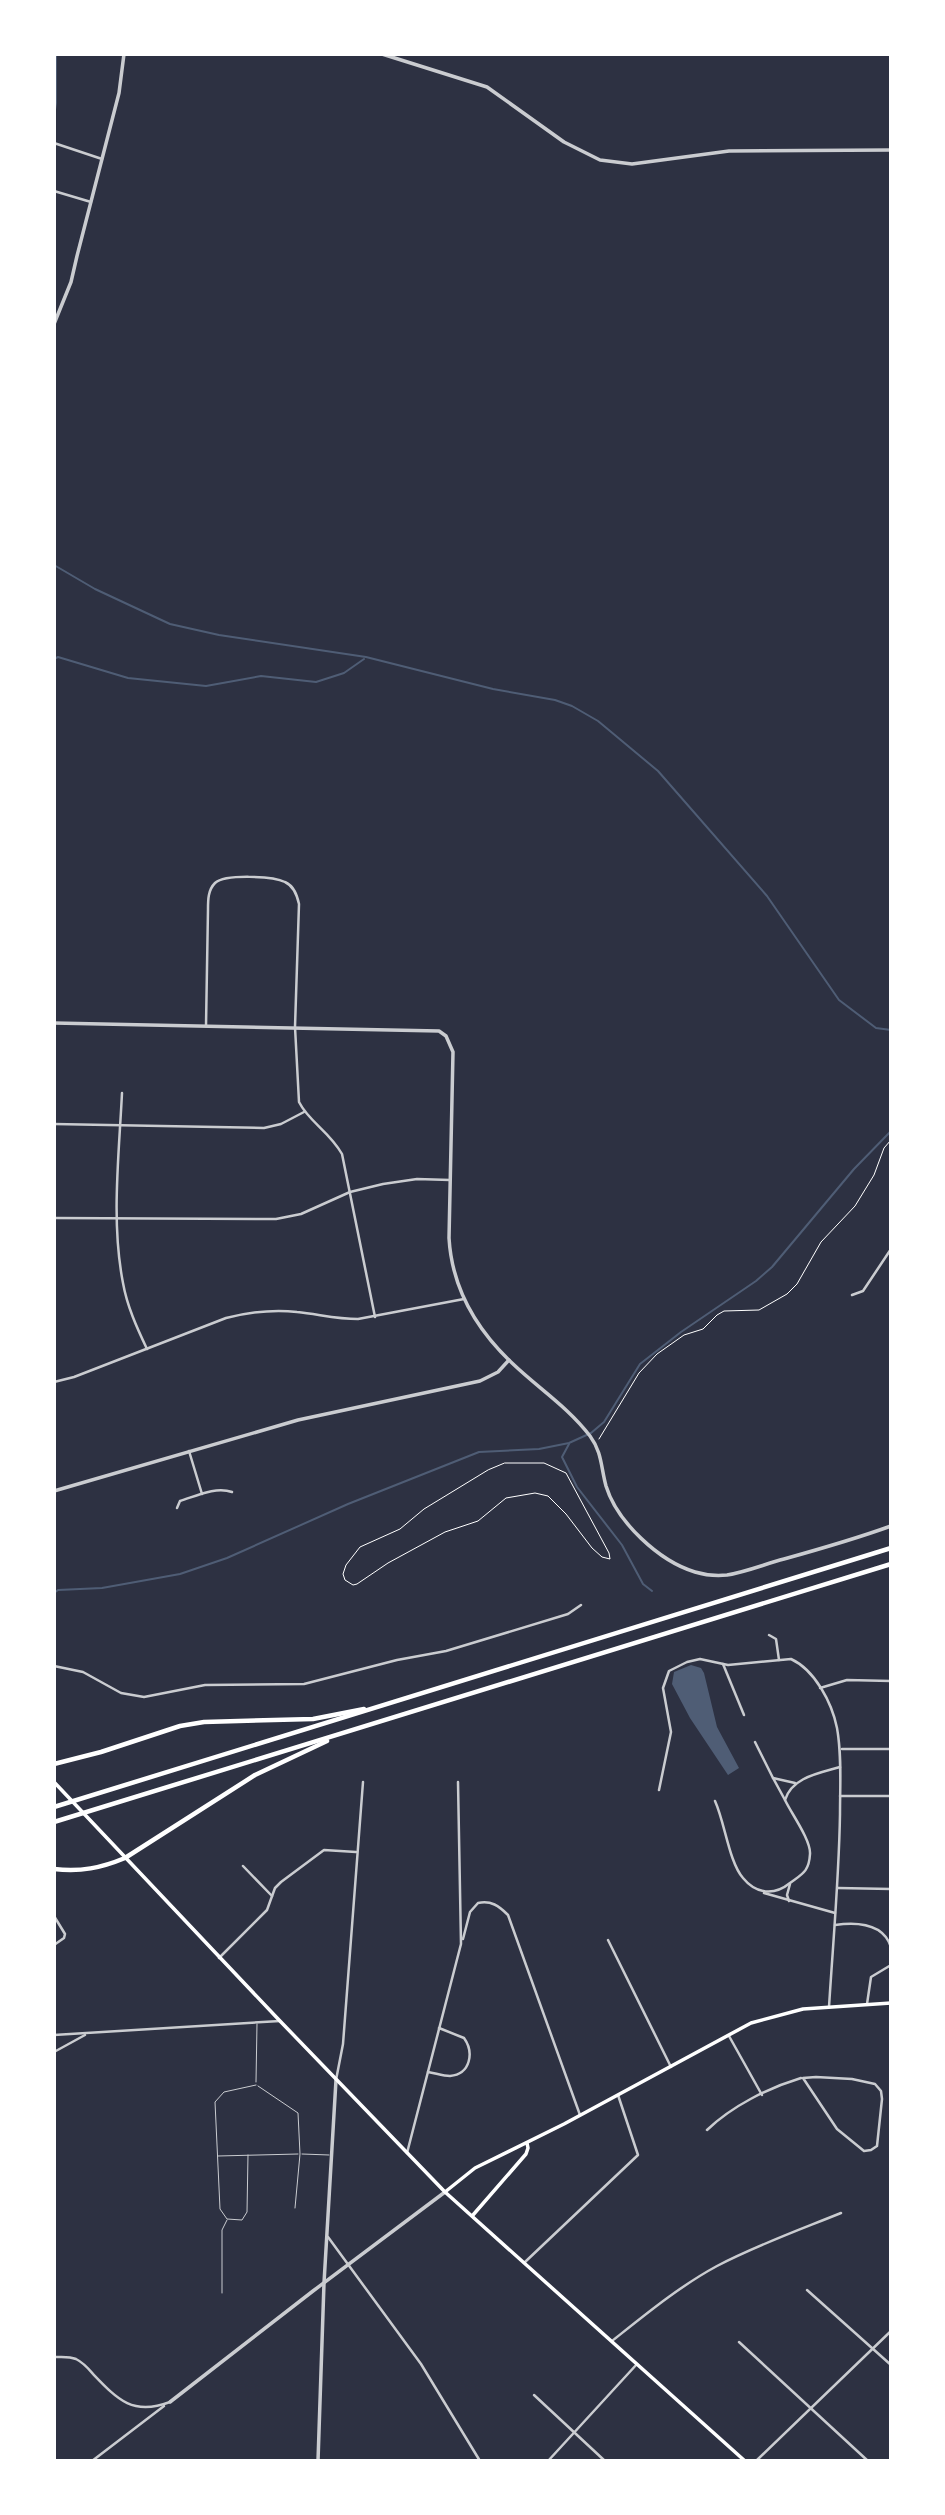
<svg xmlns="http://www.w3.org/2000/svg" width="945" height="2515" font-family="Raleway,sans-serif">
<style>
.water{fill:#4f5d75}
.lines{fill:none;stroke-linecap:round;stroke-linejoin:round}
.stream{stroke:#4f5d75;stroke-width:2}
.path{stroke:#fff;stroke-width:1}
.service{stroke:#caccd0;stroke-width:1}
.minor{stroke:#caccd0;stroke-width:2.5}
.tertiary{stroke:#caccd0;stroke-width:3.5}
.secondary{stroke:#fff;stroke-width:3.5}
.motorway{stroke:#fff;stroke-width:4.5}
</style>
<rect width="100%" height="100%" fill="#2d3142"/>
<!-- water -->
<polygon class="water" points="691,1665 701,1668 704,1673 717,1727 739,1768 728,1775 690,1718 672,1684 674,1672"/>
<g class="lines">
<!-- stream -->
<g class="stream">
<polyline points="54,116 56,103 56,54"/>
<polyline points="54,565 95,589 170,624 219,635 366,657 493,689 555,700 572,706 598,721 658,771 767,896 839,1000 876,1028 891,1030"/>
<polyline points="54,659 58,657 128,678 206,686 261,676 316,682 344,673 364,659"/>
<polyline points="569,1444 562,1457 577,1487 622,1545 643,1584 652,1591"/>
<polyline points="54,1593 58,1590 102,1588 180,1574 227,1558 348,1504 479,1452 539,1449 569,1443 591,1433 604,1422 640,1364 681,1332 756,1281 772,1267 854,1169 891,1131"/>
</g>
<!-- path -->
<g class="path">
<polyline points="599,1439 639,1373 657,1354 684,1335 703,1329 717,1315 724,1311 759,1310 787,1294 797,1284 821,1242 855,1206 874,1175 884,1148 891,1140"/>
<polygon points="505,1463 544,1463 566,1473 609,1553 610,1559 602,1557 592,1548 566,1514 548,1496 535,1493 506,1498 478,1521 445,1532 388,1563 357,1584 353,1585 345,1580 343,1574 346,1565 360,1547 400,1529 424,1509 488,1470"/>
</g>
<!-- service -->
<g class="service">
<polyline points="256,2082 257,2024"/>
<polyline points="258,2086 298,2113 300,2154 295,2208"/>
<polyline points="302,2154 329,2155"/>
<polyline points="248,2155 247,2212 242,2220 227,2219 220,2209 215,2102 224,2092 256,2085"/>
<polyline points="218,2156 298,2154"/>
<polyline points="222,2293 222,2230 227,2220"/>
</g>
<!-- minor -->
<g class="minor">
<polyline points="54,143 102,159"/>
<polyline points="54,191 91,202"/>
<path d="M 206,1026 L 208,909 C 208,900 208,890 215,883 C 225,874 273,876 285,882 C 294,886 297,895 299,904 L 295,1027 L 299,1102 C 309,1122 329,1131 342,1154 L 375,1317"/>
<path d="M 122,1093 C 119,1155 111,1222 123,1283 C 127,1306 137,1328 147,1349"/>
<polyline points="54,1124 264,1128 281,1124 304,1112"/>
<polyline points="54,1218 276,1219 301,1214 350,1192 383,1184 417,1179 450,1180"/>
<polyline points="852,1295 863,1291 891,1249"/>
<path d="M 54,1382 L 74,1377 L 226,1318 C 250,1312 273,1309 297,1312 C 318,1314 336,1319 358,1319 L 464,1299"/>
<polyline points="189,1451 202,1494"/>
<path d="M 177,1508 L 180,1501 C 196,1496 216,1486 232,1492"/>
<polyline points="769,1635 776,1639 779,1660"/>
<polyline points="723,1664 744,1715"/>
<polyline points="54,1666 83,1672 121,1693 144,1697 205,1685 304,1684 397,1660 446,1651 568,1614 581,1605"/>
<polyline points="820,1688 847,1680 891,1681"/>
<polyline points="755,1742 773,1778 795,1783"/>
<polyline points="842,1749 891,1749"/>
<polyline points="773,1778 785,1800"/>
<path d="M 659,1790 L 671,1732 L 663,1688 L 669,1671 L 687,1662 L 700,1659 L 728,1665 L 791,1659 C 815,1670 832,1703 837,1728 C 842,1756 840,1786 840,1814 C 839,1878 833,1943 829,2007"/>
<polyline points="840,1796 891,1796"/>
<path d="M 715,1801 C 725,1823 729,1862 743,1878 C 756,1894 774,1896 790,1883 C 802,1874 809,1872 810,1854 C 811,1840 791,1813 785,1800 C 792,1777 820,1773 840,1767"/>
<polyline points="243,1866 272,1896"/>
<polyline points="838,1888 891,1889"/>
<polyline points="764,1893 835,1913"/>
<polyline points="789,1901 787,1895 790,1884"/>
<polyline points="54,1916 65,1934 64,1938 54,1945"/>
<path d="M 835,1925 C 857,1922 883,1923 891,1947"/>
<path d="M 463,1939 L 470,1912 L 478,1903 C 491,1900 499,1906 508,1915 L 580,2115"/>
<polyline points="608,1940 671,2067"/>
<polyline points="219,1958 267,1910 275,1888 281,1882 324,1850 356,1852"/>
<polyline points="867,2004 871,1977 891,1965"/>
<polyline points="54,2035 280,2021"/>
<polyline points="729,2036 762,2095"/>
<polyline points="54,2052 85,2035"/>
<path d="M 428,2072 C 435,2073 443,2076 450,2076 C 471,2074 474,2052 464,2038 L 439,2028"/>
<polygon points="816,2077 852,2079 875,2084 881,2091 882,2099 877,2146 871,2150 864,2151 837,2129 803,2078"/>
<polyline points="336,2080 343,2044 363,1782"/>
<path d="M 707,2130 C 732,2106 768,2088 801,2078"/>
<polyline points="407,2153 461,1944 458,1782"/>
<polyline points="328,2237 421,2364 480,2461"/>
<polyline points="525,2262 638,2155 618,2095"/>
<polyline points="807,2290 891,2365"/>
<path d="M 612,2341 C 646,2314 680,2286 717,2266 C 757,2245 799,2230 841,2213"/>
<polyline points="739,2342 868,2461"/>
<path d="M 54,2357 C 62,2357 69,2356 76,2359 C 84,2363 88,2368 93,2374 C 118,2400 133,2416 170,2402"/>
<polyline points="534,2395 605,2461"/>
<polyline points="92,2461 164,2406"/>
<polyline points="548,2461 637,2364"/>
<polyline points="756,2461 891,2331"/>
</g>
<!-- tertiary -->
<g class="tertiary">
<polyline points="382,54 487,87 564,142 600,160 632,164 729,151 891,150"/>
<polyline points="54,324 71,282 77,256 119,93 124,54"/>
<path d="M 54,1023 L 439,1031 L 446,1036 L 453,1052 L 449,1238 C 452,1289 476,1329 512,1363 C 538,1388 568,1407 590,1436 C 602,1452 601,1468 606,1486 C 617,1522 659,1561 695,1572 C 705,1575 717,1576 727,1575 C 746,1572 765,1564 784,1559 C 820,1549 855,1539 891,1526"/>
<polyline points="54,1491 298,1420 480,1381 498,1372 509,1360"/>
<polyline points="170,2402 313,2291 445,2192"/>
<polyline points="318,2461 324,2283 336,2080"/>
</g>
<!-- secondary -->
<g class="secondary">
<polyline points="54,1782 280,2021 445,2192 745,2461"/>
<polyline points="445,2192 475,2168 564,2124 751,2023 803,2009 891,2003"/>
<polyline points="473,2215 526,2154 528,2148 527,2143"/>
</g>
<!-- motorway -->
<g class="motorway">
<polyline points="54,1764 101,1752 180,1726 204,1722 313,1719 364,1709"/>
<polyline points="54,1807 891,1548"/>
<polyline points="54,1822 891,1564"/>
<path d="M 54,1869 C 81,1872 101,1868 125,1858 L 255,1775 L 327,1741"/>
</g>
</g>
<!-- border -->
<rect width="945" height="2515" fill="none" stroke="#ffffff" stroke-width="112"/>
</svg>
